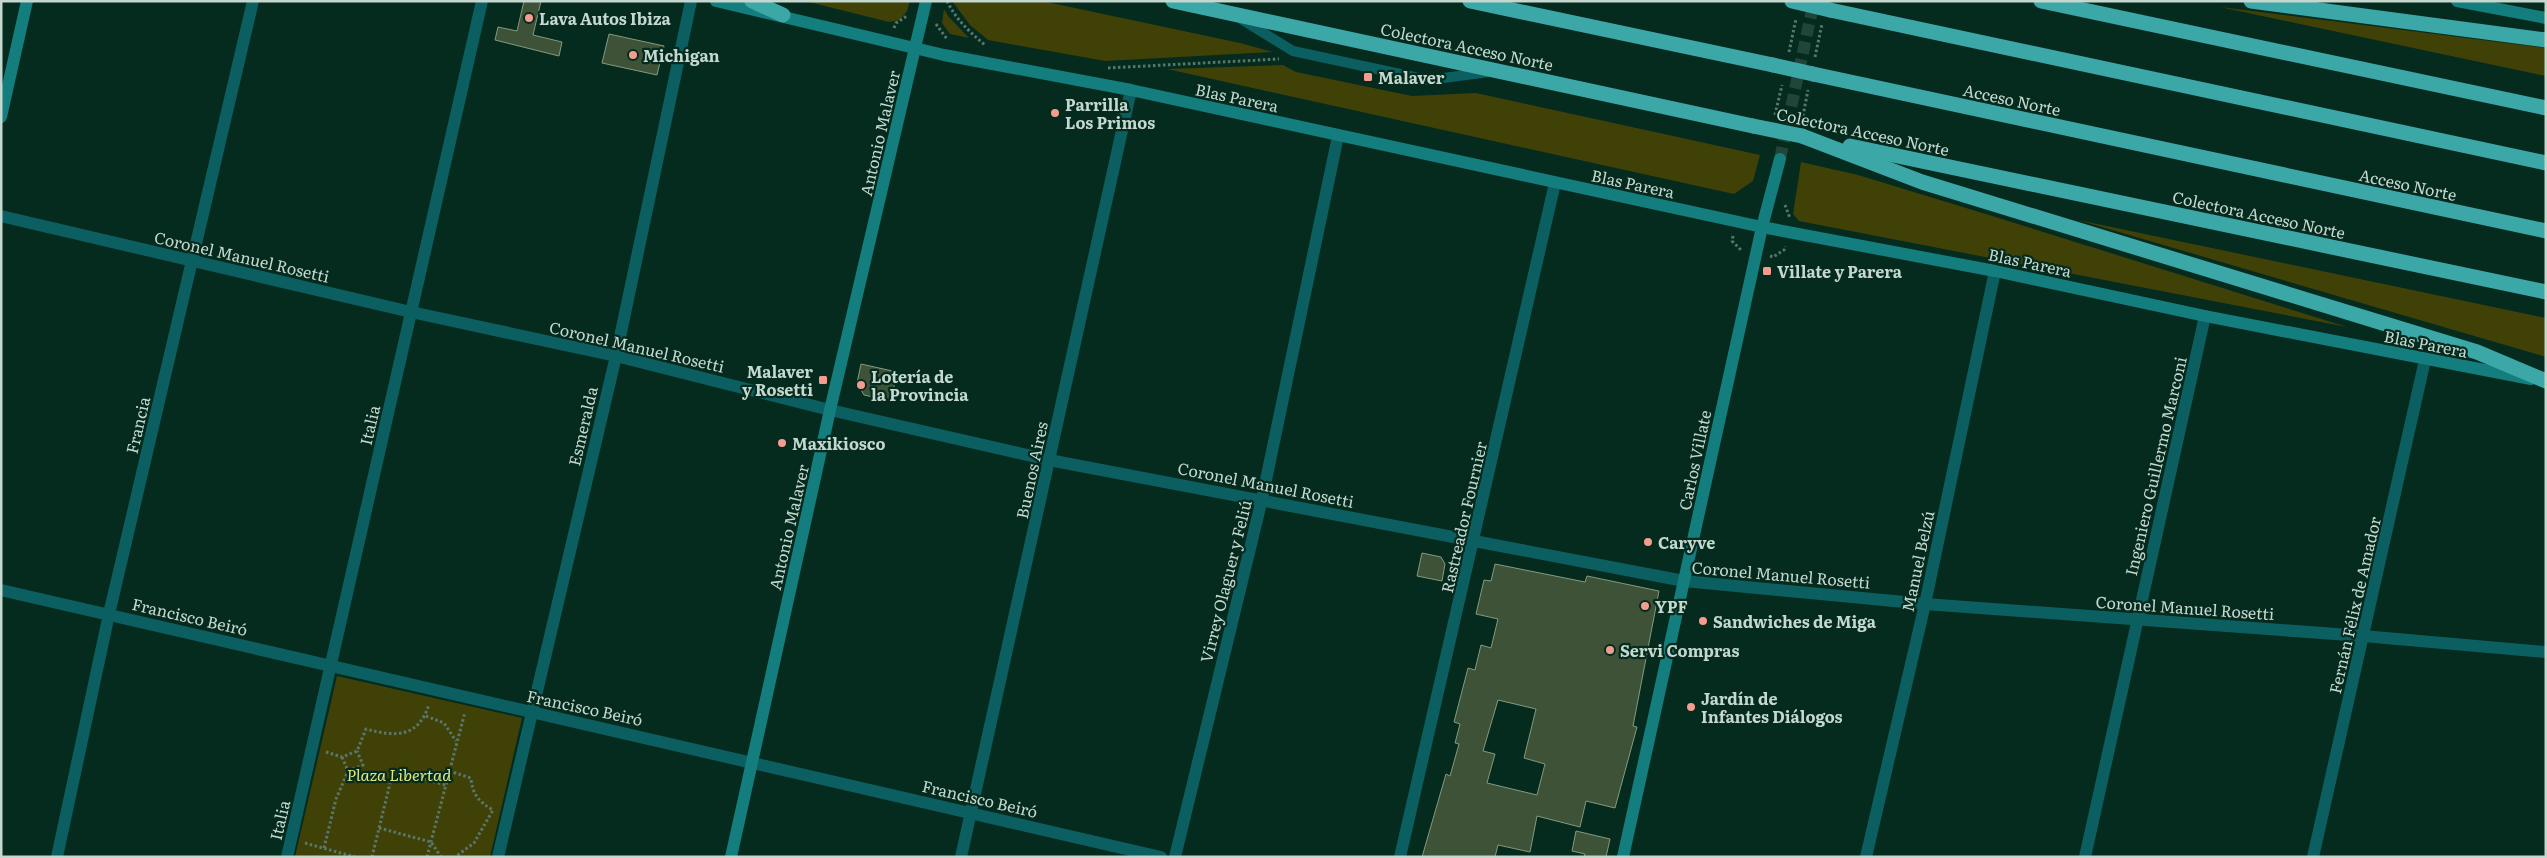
<svg xmlns="http://www.w3.org/2000/svg" width="2547" height="858" font-family="Literata,serif">
<style>
.green{fill:#404107}
.building{fill:#3e5238;stroke:#849a7e;fill-rule:evenodd}
.lines{fill:none;stroke-linecap:round;stroke-linejoin:round}
.secondary-tunnel{stroke:#224539;stroke-width:12;stroke-dasharray:12 6;stroke-linecap:butt}
.path{stroke:#59776c;stroke-width:3;stroke-dasharray:2.5 2.5;stroke-linecap:butt}
.lane{stroke:#0c5f60;stroke-width:10}
.street{stroke:#0c5f60;stroke-width:12}
.secondary{stroke:#147d7d;stroke-width:12}
.highway{stroke:#3ba7a7;stroke-width:15}
.highway-bridge{stroke:#3ba7a7;stroke-width:15}
.poi-dot{fill:#f59c91;stroke:#052b1f;stroke-width:2}
.labels{text-anchor:middle;dominant-baseline:central;stroke-width:4.5;stroke-linejoin:round;paint-order:stroke}
.poi-label{font-size:16px;font-weight:bold;fill:#c4d8cf;stroke:#052b1f;text-anchor:start}
.street-label{font-size:16px;fill:#c4d8cf;stroke:#052b1f}
.park-label{font-size:16px;font-style:italic;fill:#e2e87d;stroke:#052b1f}
</style>
<rect width="100%" height="100%" fill="#052b1f"/>
<!-- green -->
<g class="green">
<polygon points="805,1 910,1 907,11 900,20 889,22"/>
<polygon points="952,1 1042,1 1240,43 1273,52 1105,61 988,40 970,25"/>
<polygon points="2220,7 2546,48 2546,76"/>
<polygon points="944,9 948,16 969,38 950,34 942,23"/>
<polygon points="1283,65 1296,72 1412,96 1476,93 1760,155 1753,181 1734,194 1167,69"/>
<polygon points="1801,162 1858,175 1989,215 2347,327 1799,221 1793,214"/>
<polygon points="2078,220 2546,318 2546,357"/>
<polygon points="337,676 522,718 490,857 295,857"/>
</g>
<!-- building -->
<g class="building">
<polygon points="524,1 541,1 533,35 562,42 559,56 495,40 498,27 517,31"/>
<polygon points="609,34 664,46 657,75 602,63"/>
<polygon points="861,364 897,372 891,401 864,395 857,383"/>
<polygon points="1422,553 1441,557 1445,564 1442,581 1417,576"/>
<path d="M 1495,564 L 1585,582 L 1587,576 L 1659,591 L 1633,726 L 1637,727 L 1615,808 L 1586,801 L 1580,827 L 1537,816 L 1530,852 L 1498,845 L 1495,857 L 1422,857 L 1446,774 L 1450,776 L 1459,744 L 1455,743 L 1460,724 L 1454,722 L 1468,668 L 1475,670 L 1481,645 L 1491,648 L 1498,619 L 1476,614 L 1484,580 L 1491,581 ZM 1498,700 L 1536,709 L 1524,758 L 1545,764 L 1537,795 L 1487,783 L 1495,754 L 1483,751 Z"/>
<polygon points="1576,831 1610,839 1606,857 1584,857 1585,854 1572,851"/>
</g>
<g class="lines">
<!-- secondary-tunnel -->
<polyline class="secondary-tunnel" points="1780,159 1814,1"/>
<!-- path -->
<g class="path">
<path d="M 947,1 C 956,20 971,33 986,46"/>
<polyline points="936,24 947,39"/>
<polyline points="894,28 896,23 907,16"/>
<polyline points="1789,52 1796,19"/>
<polyline points="1815,57 1822,24"/>
<polyline points="1108,68 1279,59"/>
<polyline points="1775,115 1782,85"/>
<polyline points="1802,121 1808,90"/>
<polyline points="1785,205 1790,218"/>
<polyline points="1733,236 1732,241 1742,251"/>
<polyline points="1770,256 1773,257 1784,250 1785,246"/>
<polyline points="426,716 444,723 456,741"/>
<path d="M 326,752 L 342,757 L 357,751 L 366,729 C 395,737 419,738 429,704"/>
<polyline points="342,757 348,771 363,765 357,751"/>
<path d="M 449,771 L 471,778 C 472,794 479,802 493,810 L 474,843 L 455,857"/>
<polyline points="379,828 431,842 441,857"/>
<polyline points="305,843 355,857"/>
<polyline points="324,848 336,799 348,771"/>
<polyline points="372,857 393,771 446,785"/>
<polyline points="427,857 465,712"/>
</g>
<!-- lane -->
<polyline class="lane" points="1241,19 1293,51 1428,80 1489,72"/>
<!-- street -->
<g class="street">
<polyline points="1,216 411,312 616,356 830,410 1049,460 1684,581 1925,604 2363,636 2546,652"/>
<polyline points="1,590 1161,857"/>
<polyline points="57,857 109,614 253,1"/>
<polyline points="287,857 482,1"/>
<polyline points="498,857 616,356 691,1"/>
<polyline points="961,857 1131,90"/>
<polyline points="1175,857 1262,499 1338,136"/>
<polyline points="1400,857 1555,183"/>
<polyline points="1866,857 1925,604 1995,271"/>
<polyline points="2085,857 2205,316"/>
<polyline points="2313,857 2425,360"/>
</g>
<!-- secondary -->
<g class="secondary">
<polyline points="716,1 944,55 1131,90 1762,227 1995,271 2205,316 2531,379"/>
<polyline points="2457,1 2546,18"/>
<polyline points="1,117 27,1"/>
<polyline points="731,857 830,410 926,1"/>
<polyline points="1623,857 1762,227 1780,159"/>
</g>
<!-- highway -->
<g class="highway">
<polyline points="752,1 783,15"/>
<polyline points="1173,1 1753,126"/>
<polyline points="1470,1 1773,65"/>
<polyline points="2041,1 2546,108"/>
<polyline points="2251,1 2546,40"/>
<polyline points="1830,10 2546,163"/>
<polyline points="1813,74 2546,231"/>
<polyline points="1802,136 1922,182 2477,352 2546,381"/>
<polyline points="1850,146 2546,292"/>
</g>
<!-- highway-bridge -->
<g class="highway-bridge">
<polyline points="1792,1 1830,10"/>
<polyline points="1773,65 1813,74"/>
<polyline points="1753,126 1802,136"/>
</g>
</g>
<!-- markers -->
<g class="poi-dot">
<circle cx="529" cy="18" r="5"/>
<circle cx="633" cy="55" r="5"/>
<rect x="1363" y="72" width="10" height="10" rx="2.5"/>
<circle cx="1055" cy="113" r="5"/>
<rect x="1762" y="266" width="10" height="10" rx="2.5"/>
<rect x="818" y="375" width="10" height="10" rx="2.5"/>
<circle cx="861" cy="385" r="5"/>
<circle cx="782" cy="443" r="5"/>
<circle cx="1648" cy="542" r="5"/>
<circle cx="1645" cy="606" r="5"/>
<circle cx="1703" cy="621" r="5"/>
<circle cx="1610" cy="650" r="5"/>
<circle cx="1691" cy="707" r="5"/>
</g>
<g class="labels">
<!-- poi labels -->
<g class="poi-label">
<text x="539" y="18">Lava Autos Ibiza</text>
<text x="643" y="55">Michigan</text>
<text x="1378" y="77">Malaver</text>
<text x="1065" y="104">Parrilla<tspan x="1065" dy="18">Los Primos</tspan></text>
<text x="1777" y="271">Villate y Parera</text>
<text x="813" y="371" text-anchor="end">Malaver<tspan x="813" dy="18">y Rosetti</tspan></text>
<text x="871" y="376">Lotería de<tspan x="871" dy="18">la Provincia</tspan></text>
<text x="792" y="443">Maxikiosco</text>
<text x="1658" y="542">Caryve</text>
<text x="1655" y="606">YPF</text>
<text x="1713" y="621">Sandwiches de Miga</text>
<text x="1620" y="650">Servi Compras</text>
<text x="1701" y="698">Jardín de<tspan x="1701" dy="18">Infantes Diálogos</tspan></text>
</g>
<!-- street labels -->
<g class="street-label">
<text transform="translate(1467 46) rotate(12)">Colectora Acceso Norte</text>
<text transform="translate(1237 97) rotate(12)">Blas Parera</text>
<text transform="translate(2012 99) rotate(12)">Acceso Norte</text>
<text transform="translate(1863 131) rotate(12)">Colectora Acceso Norte</text>
<text transform="translate(879 133) rotate(-77)">Antonio Malaver</text>
<text transform="translate(1633 183) rotate(12)">Blas Parera</text>
<text transform="translate(2408 184) rotate(12)">Acceso Norte</text>
<text transform="translate(2259 214) rotate(12)">Colectora Acceso Norte</text>
<text transform="translate(242 256) rotate(13)">Coronel Manuel Rosetti</text>
<text transform="translate(2030 262) rotate(12)">Blas Parera</text>
<text transform="translate(2426 343) rotate(11)">Blas Parera</text>
<text transform="translate(637 346) rotate(13)">Coronel Manuel Rosetti</text>
<text transform="translate(137 425) rotate(-77)">Francia</text>
<text transform="translate(369 425) rotate(-77)">Italia</text>
<text transform="translate(582 426) rotate(-77)">Esmeralda</text>
<text transform="translate(1694 460) rotate(-78)">Carlos Villate</text>
<text transform="translate(2155 466) rotate(-77)">Ingeniero Guillermo Marconi</text>
<text transform="translate(1031 470) rotate(-78)">Buenos Aires</text>
<text transform="translate(1266 484) rotate(11)">Coronel Manuel Rosetti</text>
<text transform="translate(1463 517) rotate(-77)">Rastreador Fournier</text>
<text transform="translate(788 527) rotate(-77)">Antonio Malaver</text>
<text transform="translate(1917 561) rotate(-78)">Manuel Belzú</text>
<text transform="translate(1781 574) rotate(5)">Coronel Manuel Rosetti</text>
<text transform="translate(1225 581) rotate(-76)">Virrey Olaguer y Feliú</text>
<text transform="translate(2354 605) rotate(-77)">Fernán Félix de Amador</text>
<text transform="translate(2185 607) rotate(4)">Coronel Manuel Rosetti</text>
<text transform="translate(190 616) rotate(13)">Francisco Beiró</text>
<text transform="translate(585 707) rotate(12)">Francisco Beiró</text>
<text transform="translate(980 798) rotate(13)">Francisco Beiró</text>
<text transform="translate(279 820) rotate(-77)">Italia</text>
</g>
<!-- park labels -->
<g class="park-label">
<text x="399" y="774">Plaza Libertad</text>
</g>
</g>
<!-- border -->
<rect width="2547" height="858" fill="none" stroke="#c4d8cf" stroke-width="5"/>
</svg>
